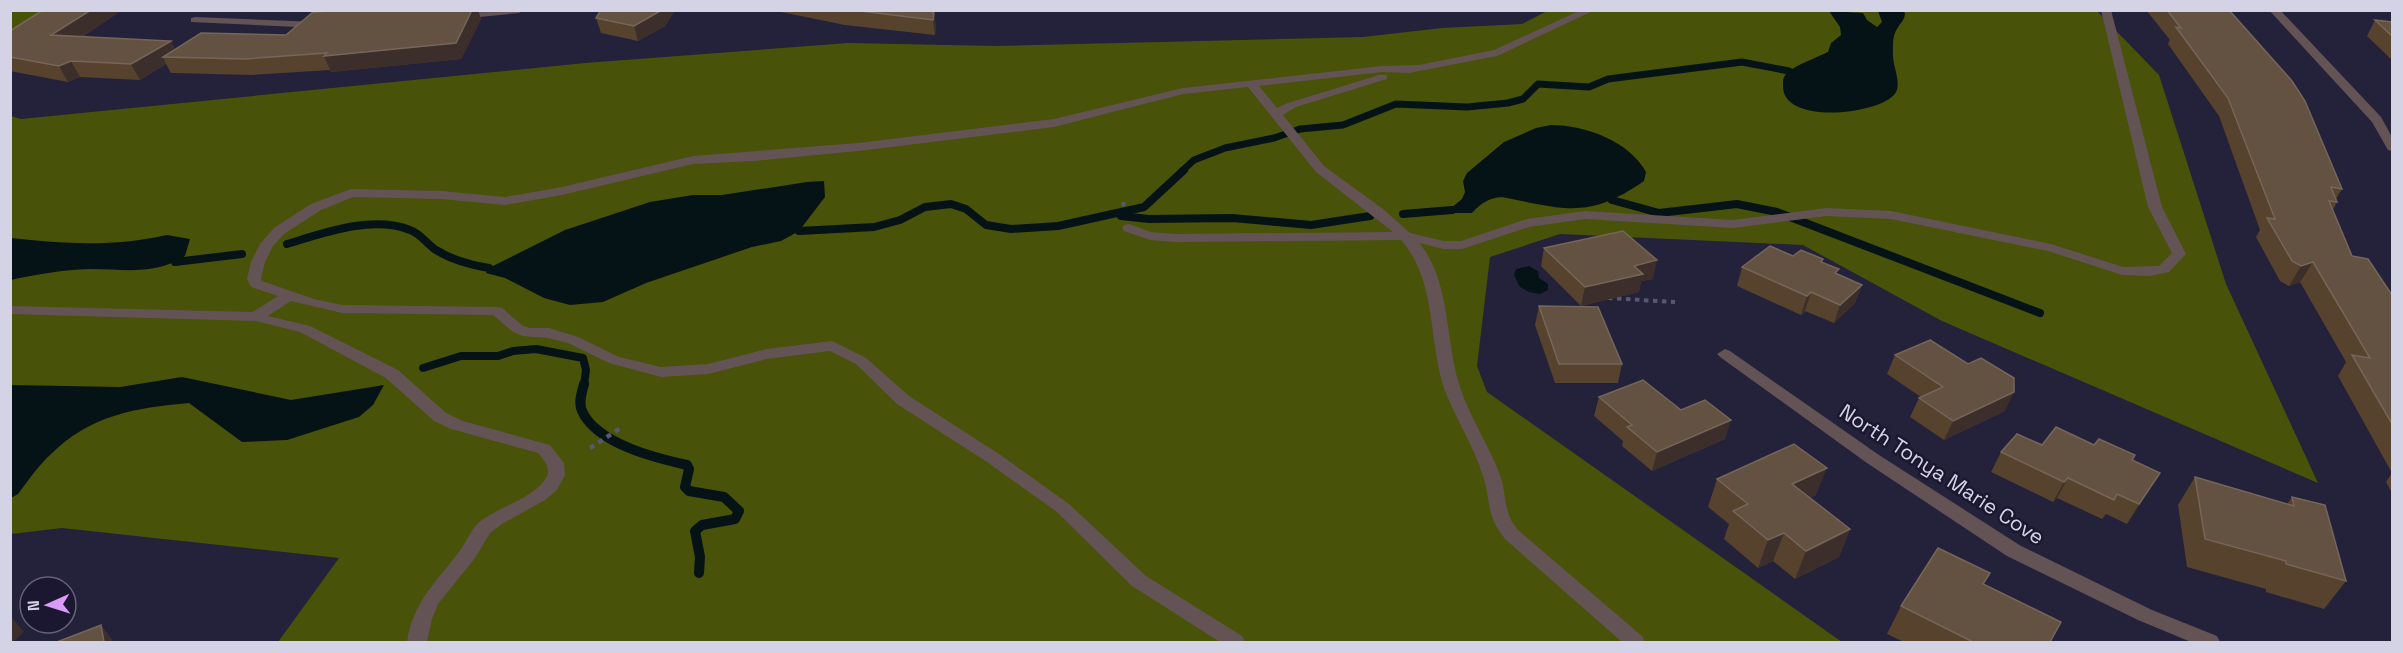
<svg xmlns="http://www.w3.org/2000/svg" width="2403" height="653" font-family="'Space Grotesk',sans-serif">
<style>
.green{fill:#495209}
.water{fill:#061316}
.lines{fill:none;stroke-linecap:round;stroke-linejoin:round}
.stream-far2{stroke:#061316;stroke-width:7}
.stream-far1{stroke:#061316;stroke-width:8}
.stream{stroke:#061316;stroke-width:10}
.path-far1{stroke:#5a586f;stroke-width:4;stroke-dasharray:4.5 4.5;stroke-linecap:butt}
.path{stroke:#5a586f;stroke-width:4.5;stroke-dasharray:5 5;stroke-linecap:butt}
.lane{fill:#645355;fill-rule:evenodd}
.street{fill:#645355;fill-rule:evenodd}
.wall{fill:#56422d}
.shaded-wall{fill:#3c2e2a}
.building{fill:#635241;stroke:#75665a;stroke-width:1.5}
.labels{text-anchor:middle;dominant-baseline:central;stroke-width:5;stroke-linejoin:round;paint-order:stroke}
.street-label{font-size:21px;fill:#d4d3e5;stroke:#1b1730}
</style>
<rect width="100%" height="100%" fill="#24213b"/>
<!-- green -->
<g class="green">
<polygon points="1549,10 2097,11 2159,75 2226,284 2318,483 1942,321 1803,245 1560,234 1490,257 1477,366 1487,392 1842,642 278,642 339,558 62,528 11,534 10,116 21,119 585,63 848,43 997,46 1363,37 1442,28 1522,24"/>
<polygon points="11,11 46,11 11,32"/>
</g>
<!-- water -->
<g class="water">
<path d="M 1829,11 L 1863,13 L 1867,20 L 1877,27 L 1882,22 L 1878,11 L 1903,11 L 1905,13 C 1905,20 1900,23 1897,29 C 1892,36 1893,47 1893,56 C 1893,67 1903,86 1894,95 C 1876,115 1781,125 1783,85 C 1783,80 1783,77 1787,73 C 1797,64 1816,58 1828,52 L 1831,43 L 1841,35 L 1840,27 Z"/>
<path d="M 1551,125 C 1585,125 1629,141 1646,172 L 1644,181 C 1588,220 1565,209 1502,197 C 1489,198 1481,203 1472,213 L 1453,213 L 1451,208 L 1462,199 L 1465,192 L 1463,181 L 1467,173 L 1504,142 L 1536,128 Z"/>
<polygon points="824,181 825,197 799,231 781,241 752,247 646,283 603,302 570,305 544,298 505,278 486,273 489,268 565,230 650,202 693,195 722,195 807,182"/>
<path d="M 167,235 L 190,239 L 185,256 C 153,276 125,269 90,269 C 63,270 37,274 11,280 L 11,238 C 64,244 114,247 167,235 Z"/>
<polygon points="1529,266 1538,271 1539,278 1548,284 1548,290 1540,294 1529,292 1520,287 1514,275 1516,269"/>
<path d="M 182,377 L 291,400 L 384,385 L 373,405 L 359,417 L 287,440 L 242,442 L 189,403 C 135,408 90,415 50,455 C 38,466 28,481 18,494 L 11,498 L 11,385 L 120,387 Z"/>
</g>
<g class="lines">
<!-- stream-far2 -->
<polyline class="stream-far2" points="1182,171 1194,160 1225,148 1274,138 1300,129 1343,125 1396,104 1467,107 1508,103 1523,99 1538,84 1589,87 1608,79 1742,62 1789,71"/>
<!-- stream-far1 -->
<g class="stream-far1">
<polyline points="1612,200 1659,213 1737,204 1777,212 2040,313"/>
<polyline points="1403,214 1452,210"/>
<polyline points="1121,216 1149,219 1232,218 1311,225 1370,216"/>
<polyline points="799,231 874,227 900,220 925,207 951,204 966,209 986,225 1011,229 1058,226 1144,207 1184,170"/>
<path d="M 287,244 C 324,233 372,215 410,230 C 421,234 427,244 436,250 C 452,260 471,265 489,268"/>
<polyline points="175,262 242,254"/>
<polyline points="423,368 461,356 498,356 513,351 536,349 583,358 586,370 584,385"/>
</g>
<!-- stream -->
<path class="stream" d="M 584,384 C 582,392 578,402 582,411 C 597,444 656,458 687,465 L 689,469 L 685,487 L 689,491 L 724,497 L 739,511 L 735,519 L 702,525 L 695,531 L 700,557 L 699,573"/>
<!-- path-far1 -->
<g class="path-far1">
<polyline points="1123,202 1125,210"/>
<polyline points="1608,298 1675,302"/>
</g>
<!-- path -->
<polyline class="path" points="590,448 622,427"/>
<!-- lane -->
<path class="lane" d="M 1581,10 L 1595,10 L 1497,56 L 1409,73 L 1382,72 L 1259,86 L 1277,108 L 1288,103 L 1379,75 L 1387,75 L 1387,79 L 1296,107 L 1283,115 L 1324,166 L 1383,209 L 1410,233 L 1444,241 L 1461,241 L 1527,219 L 1585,211 L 1733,220 L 1826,208 L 1891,211 L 2051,244 L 2123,267 L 2159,266 L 2172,253 L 2148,207 L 2101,10 L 2111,10 L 2162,207 L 2186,254 L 2169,272 L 2150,276 L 2122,275 L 2048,251 L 1891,219 L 1826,216 L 1733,228 L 1585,219 L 1529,227 L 1462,249 L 1444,249 L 1419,243 C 1451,280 1445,343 1460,387 C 1470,418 1489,445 1500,475 C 1507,495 1503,513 1518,530 L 1642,636 L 1645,642 L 1622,642 L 1506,540 C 1485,515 1492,504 1483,476 C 1474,446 1455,418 1444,388 C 1428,339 1437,281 1401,240 L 1175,242 L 1150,240 L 1124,231 L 1122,228 L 1124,225 L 1129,224 L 1151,232 L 1175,234 L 1393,232 L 1316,172 L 1248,87 L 1183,94 L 1054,127 L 858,151 L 754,161 L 693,164 L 562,195 L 505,205 L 441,199 L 353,197 L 321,210 L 284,234 L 273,246 L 265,262 L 261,279 L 262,281 L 314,299 L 342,305 L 497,307 L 502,308 L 523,326 L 530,328 L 549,328 L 578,337 L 619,357 L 661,367 L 708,364 L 767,349 L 832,341 L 866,358 L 909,396 L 999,454 L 1069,504 L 1146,576 L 1242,636 L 1245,642 L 1220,642 L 1132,586 L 1057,512 L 987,462 L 897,404 L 856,364 L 830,351 L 767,359 L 708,374 L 661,377 L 609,363 L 568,343 L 548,338 L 523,336 L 513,332 L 493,315 L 342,313 L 291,301 L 268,316 L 310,326 L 398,370 L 446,413 L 463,421 L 550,445 L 564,463 L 565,475 L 557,490 L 545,500 L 502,524 L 490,533 L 475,558 L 438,604 L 432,619 L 427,642 L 407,642 C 414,599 437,582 461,549 C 468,539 472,527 482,520 C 501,506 529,500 544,481 C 553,471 545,461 538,453 L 451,429 L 434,421 L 386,378 L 300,332 L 256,321 L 10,314 L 10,306 L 253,312 L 278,296 L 251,287 L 247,279 L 251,262 L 260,244 L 274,228 L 311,204 L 351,189 L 441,191 L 505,197 L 562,187 L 693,156 L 858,143 L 1054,119 L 1183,88 L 1382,66 L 1419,65 L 1494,50 Z"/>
<!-- street -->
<g class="street">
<polygon points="483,10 524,10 519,13 459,19 454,16 459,13"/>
<polygon points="2269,10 2280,10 2381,117 2392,137 2392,151 2388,150 2372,122"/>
<polygon points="195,17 319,22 324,25 319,28 191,22 191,18"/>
<polygon points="1725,349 1730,351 1879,455 2021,546 2152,610 2217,636 2220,642 2191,642 2138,620 2007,556 1867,463 1720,357 1717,354"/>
</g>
</g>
<!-- wall -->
<g class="wall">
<polygon points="43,10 122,10 82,37 175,49 286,35 330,12 330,10 478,10 481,19 461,59 331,72 330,70 252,75 171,73 166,64 140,80 80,77 68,82 10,71 10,31"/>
<polygon points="601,10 675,10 665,26 638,41 601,33 596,18"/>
<polygon points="780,10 929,10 934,13 936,28 935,35 845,25 781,12"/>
<polygon points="2146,10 2229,10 2342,189 2336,199 2337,202 2333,210 2352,256 2392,295 2392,473 2338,376 2346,362 2300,282 2289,286 2280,281 2256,237 2260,230 2219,116 2168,44 2170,40"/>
<polygon points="2375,20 2392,22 2392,60 2367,36"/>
<polygon points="1544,248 1653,279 1641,281 1639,292 1581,306 1541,266"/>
<polygon points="1793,256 1822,262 1838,275 1862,285 1855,303 1834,323 1805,311 1801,315 1737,286 1742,267"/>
<polygon points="1539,306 1622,364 1618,383 1555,383 1535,325"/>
<polygon points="1895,355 2005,411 1944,440 1910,417 1919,398 1921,397 1887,374"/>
<polygon points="1599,397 1681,410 1725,439 1652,471 1622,446 1623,441 1594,416"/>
<polygon points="2042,445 2094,445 2135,455 2132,460 2148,492 2127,524 2106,514 2102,519 2057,498 2053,502 1991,472 2001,452"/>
<polygon points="2392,473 2392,493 2386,482"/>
<polygon points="2195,477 2287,504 2292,497 2346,581 2324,609 2266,592 2266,589 2187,567 2178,505"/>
<polygon points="1717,479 1816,495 1810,498 1850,529 1839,557 1795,579 1773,561 1758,568 1724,539 1729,524 1708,507"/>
<polygon points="1984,584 2050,642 1904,642 1887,634 1901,606"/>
</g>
<!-- shaded-wall -->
<g class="shaded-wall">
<polygon points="91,10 122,10 60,51 51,35"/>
<polygon points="472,10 478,10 481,19 461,59 331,72 324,56"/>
<polygon points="662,10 675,10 665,26 638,41 634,26"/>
<polygon points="934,13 936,28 935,35 933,20"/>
<polygon points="171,41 179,56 163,57 166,64 140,80 131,64"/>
<polygon points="71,61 80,77 68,82 59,66"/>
<polygon points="1657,260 1653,279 1641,281 1639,292 1581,306 1585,287 1634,266"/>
<polygon points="2313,262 2300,282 2289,286 2301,266"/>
<polygon points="1862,285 1855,303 1834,323 1840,305"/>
<polygon points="1811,292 1805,311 1801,315 1807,296"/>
<polygon points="2014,392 2005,411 1944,440 1953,421"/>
<polygon points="1731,420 1725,439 1652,471 1657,452"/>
<polygon points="1827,468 1816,495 1782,512 1792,484"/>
<polygon points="2160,473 2148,492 2127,524 2139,504"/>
<polygon points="2068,478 2057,498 2053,502 2064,482"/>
<polygon points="1850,529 1839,557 1795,579 1806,551"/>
<polygon points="1784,533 1773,561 1758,568 1768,540"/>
<polygon points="10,615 24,632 13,642 10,642"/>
<polygon points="101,625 114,642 104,642"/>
</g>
<!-- building -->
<g class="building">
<polygon points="43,10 91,10 51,35 171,41 131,64 71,61 59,66 10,57 10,31"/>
<polygon points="349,10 472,10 456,43 324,56 327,53 245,59 163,57 201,33 286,35 313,12"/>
<polygon points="601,10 662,10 634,26 596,18"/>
<polygon points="852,10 929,10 934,13 933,20"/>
<polygon points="2167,10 2229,10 2292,81 2305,101 2342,189 2331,187 2337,202 2329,201 2352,256 2368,259 2392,295 2392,424 2352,355 2370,358 2313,262 2301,266 2292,261 2267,218 2275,219 2228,98 2176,27 2181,28"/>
<polygon points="2375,20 2392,22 2392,36"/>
<polygon points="1623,231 1657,260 1634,266 1643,274 1585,287 1544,248"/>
<polygon points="1770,246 1793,256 1801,250 1823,259 1821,262 1839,269 1835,273 1862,285 1840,305 1811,292 1807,296 1742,267"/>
<polygon points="1539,306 1598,307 1622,364 1559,364"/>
<polygon points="1930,340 1968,364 1981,358 2014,378 2014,392 1953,421 1919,398 1943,387 1895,355"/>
<polygon points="1643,380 1681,410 1705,400 1731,420 1657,452 1627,427 1632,425 1599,397"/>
<polygon points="2056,427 2094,445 2099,439 2135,455 2132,460 2160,473 2139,504 2117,494 2114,500 2068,478 2064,482 2001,452 2017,434 2042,445"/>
<polygon points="1794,444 1827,468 1792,484 1850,529 1806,551 1784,533 1768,540 1733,511 1748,504 1717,479"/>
<polygon points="2195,477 2294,506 2292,497 2325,505 2346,581 2286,564 2286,561 2205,539"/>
<polygon points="1938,548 1990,573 1983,584 2061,622 2050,642 1973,642 1901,606"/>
<polygon points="101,625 104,642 57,642"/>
</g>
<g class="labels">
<!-- street labels -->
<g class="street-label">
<text transform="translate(1942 474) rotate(33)">North Tonya Marie Cove</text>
</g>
</g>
<!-- border -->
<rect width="2403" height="653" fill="none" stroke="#d4d3e5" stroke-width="24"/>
<!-- north arrow -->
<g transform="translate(48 605) rotate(267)"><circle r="28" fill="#1b1730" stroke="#656278" stroke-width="1.5"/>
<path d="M0-4.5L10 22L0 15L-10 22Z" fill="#da9af7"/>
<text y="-9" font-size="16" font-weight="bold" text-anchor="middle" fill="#d4d3e5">N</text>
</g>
</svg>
